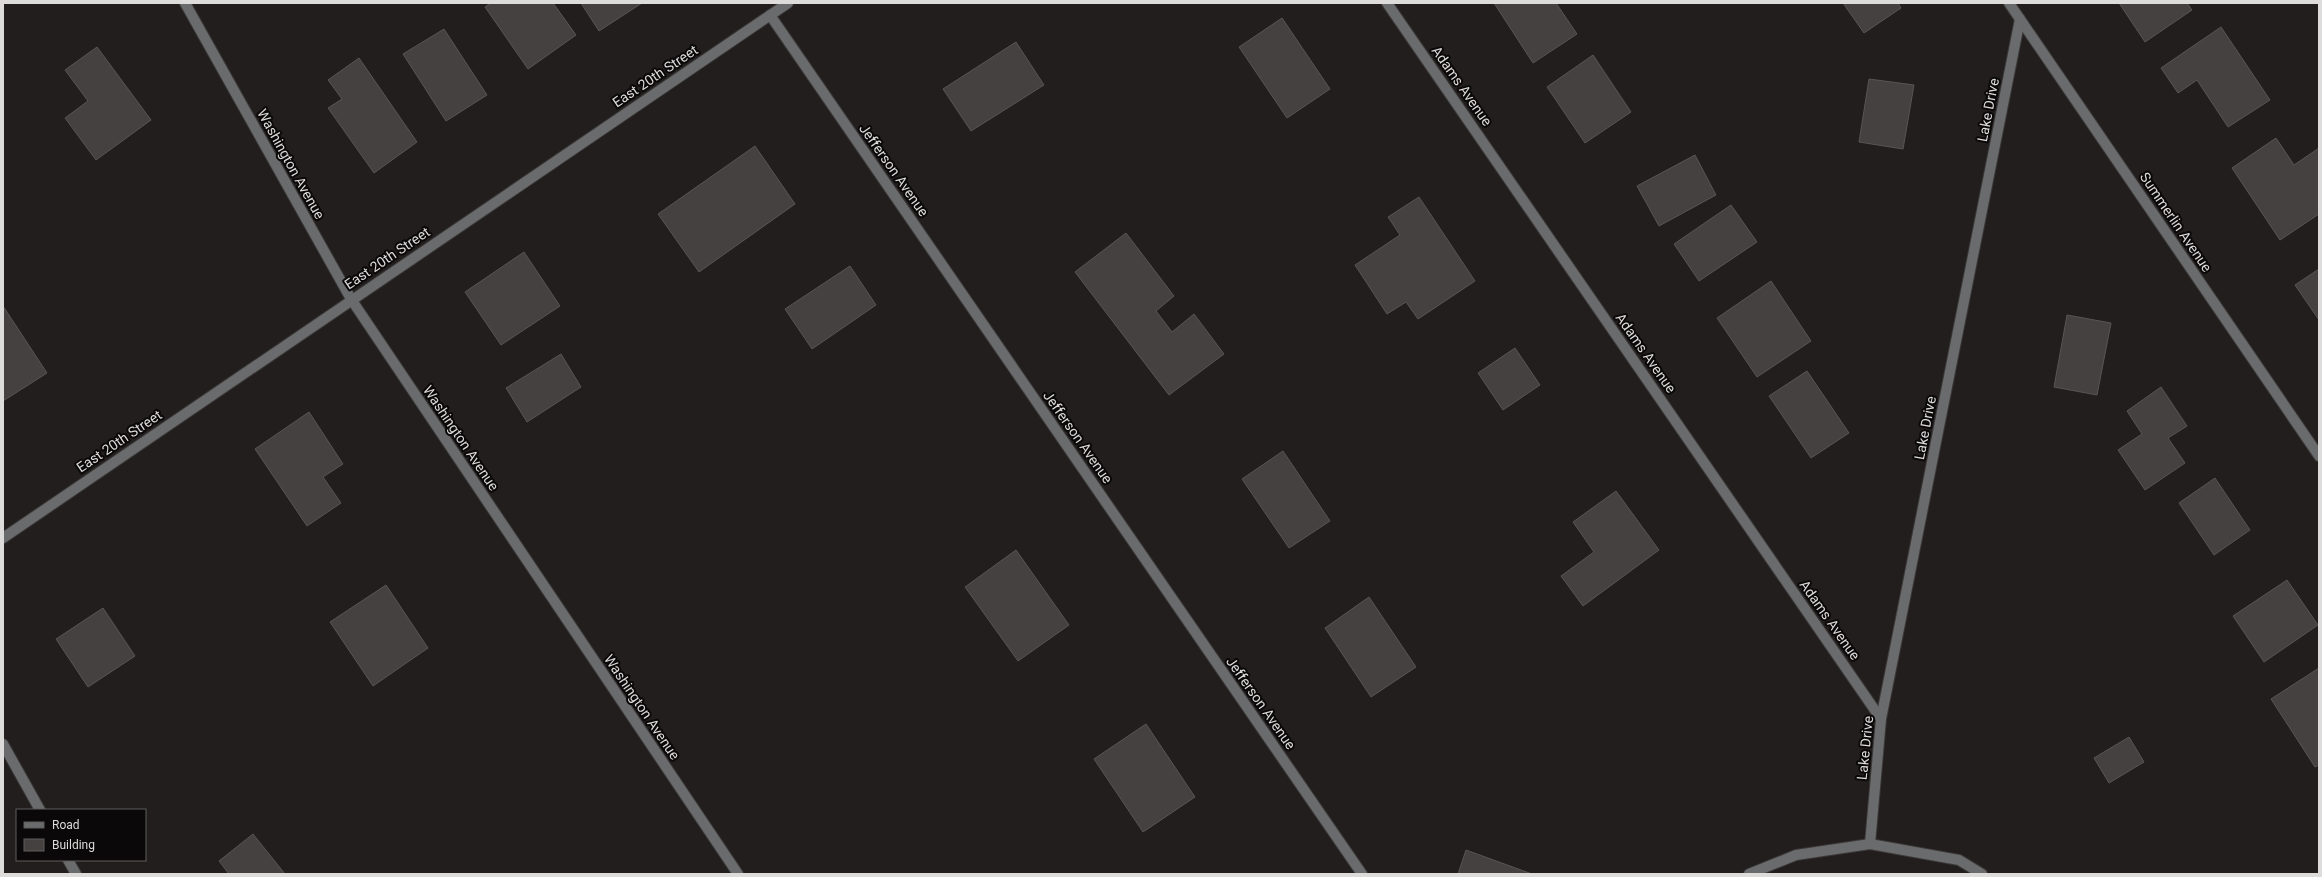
<svg xmlns="http://www.w3.org/2000/svg" width="2322" height="877" font-family="Roboto,sans-serif">
<style>
.building{fill:#454141;stroke:#5a5555}
.lines{fill:none;stroke-linecap:round;stroke-linejoin:round}
.minor-casing{stroke:#3c3838;stroke-width:12}
.minor{stroke:#696b6c;stroke-width:10}
.labels{text-anchor:middle;dominant-baseline:central;stroke-width:4;stroke-linejoin:round;paint-order:stroke}
.street-label{font-size:14px;fill:#dedbdb;stroke:#0a0808}
</style>
<rect width="100%" height="100%" fill="#221e1e"/>
<!-- building -->
<g class="building">
<polygon points="491,3 553,3 576,35 528,69 485,7"/>
<polygon points="581,3 642,3 599,31"/>
<polygon points="1494,3 1556,3 1577,34 1533,63"/>
<polygon points="1843,3 1898,3 1901,8 1864,33"/>
<polygon points="2119,3 2187,3 2192,10 2145,42"/>
<polygon points="1282,18 1330,89 1287,118 1239,47"/>
<polygon points="2221,27 2270,100 2228,127 2197,80 2178,93 2161,68"/>
<polygon points="444,29 487,95 446,121 403,54"/>
<polygon points="1016,42 1044,85 971,131 943,89"/>
<polygon points="97,47 151,120 96,160 65,118 88,101 65,70"/>
<polygon points="1593,55 1631,112 1585,143 1547,87"/>
<polygon points="359,58 417,142 374,173 328,108 342,99 328,80"/>
<polygon points="1869,79 1914,85 1903,149 1859,142"/>
<polygon points="2276,138 2294,165 2319,148 2319,214 2280,240 2232,168"/>
<polygon points="755,146 795,204 699,272 658,214"/>
<polygon points="1695,155 1716,195 1659,226 1637,186"/>
<polygon points="1419,197 1475,281 1418,319 1406,302 1387,314 1355,265 1400,235 1388,217"/>
<polygon points="1731,205 1757,242 1699,281 1674,244"/>
<polygon points="1126,233 1174,296 1156,311 1172,332 1194,314 1224,354 1169,395 1075,272"/>
<polygon points="524,252 560,306 501,345 465,292"/>
<polygon points="850,266 876,305 812,349 785,309"/>
<polygon points="2319,269 2319,320 2295,285"/>
<polygon points="1771,281 1811,341 1757,377 1717,318"/>
<polygon points="3,306 47,373 3,401"/>
<polygon points="2067,315 2111,323 2097,395 2054,387"/>
<polygon points="1515,348 1540,385 1503,410 1478,373"/>
<polygon points="561,354 581,387 527,422 506,388"/>
<polygon points="1807,371 1849,433 1811,458 1769,396"/>
<polygon points="2161,387 2187,426 2168,438 2185,463 2145,490 2118,450 2142,434 2127,411"/>
<polygon points="309,412 343,464 323,477 341,503 307,526 255,449"/>
<polygon points="1283,451 1330,521 1289,548 1242,479"/>
<polygon points="2215,478 2250,530 2214,555 2179,503"/>
<polygon points="1616,491 1659,550 1583,606 1561,576 1594,552 1573,522"/>
<polygon points="1016,550 1069,625 1018,661 965,587"/>
<polygon points="2287,580 2318,625 2264,662 2233,616"/>
<polygon points="386,585 428,648 373,686 330,622"/>
<polygon points="1369,597 1416,667 1371,697 1325,628"/>
<polygon points="103,608 135,656 88,687 56,639"/>
<polygon points="2319,668 2319,765 2315,767 2271,699"/>
<polygon points="1146,724 1195,797 1143,832 1094,759"/>
<polygon points="2129,737 2144,762 2109,783 2094,758"/>
<polygon points="253,834 285,874 229,874 219,861"/>
<polygon points="1466,850 1532,874 1458,874"/>
</g>
<g class="lines">
<!-- minor casing -->
<g class="minor-casing">
<g id="minor">
<polyline points="185,3 351,299 738,874"/>
<polyline points="1387,3 1881,719"/>
<polyline points="2009,3 2319,456"/>
<polyline points="770,15 1362,874"/>
<polyline points="3,538 788,3"/>
<polyline points="3,744 40,810"/>
<polyline points="1870,844 1881,719 2020,19"/>
<polyline points="68,860 76,874"/>
<polyline points="1749,874 1796,855 1870,844 1959,860 1982,874"/>
</g>
</g>
<!-- minor -->
<use href="#minor" class="minor"/>
</g>
<g class="labels">
<!-- street labels -->
<g class="street-label">
<text transform="translate(655 76) rotate(-34)">East 20th Street</text>
<text transform="translate(1462 86) rotate(55)">Adams Avenue</text>
<text transform="translate(1988 110) rotate(-79)">Lake Drive</text>
<text transform="translate(291 164) rotate(61)">Washington Avenue</text>
<text transform="translate(894 170) rotate(55)">Jefferson Avenue</text>
<text transform="translate(2176 222) rotate(56)">Summerlin Avenue</text>
<text transform="translate(387 258) rotate(-34)">East 20th Street</text>
<text transform="translate(1646 353) rotate(55)">Adams Avenue</text>
<text transform="translate(1925 428) rotate(-79)">Lake Drive</text>
<text transform="translate(1078 437) rotate(55)">Jefferson Avenue</text>
<text transform="translate(461 438) rotate(56)">Washington Avenue</text>
<text transform="translate(119 441) rotate(-34)">East 20th Street</text>
<text transform="translate(1830 620) rotate(55)">Adams Avenue</text>
<text transform="translate(1261 703) rotate(55)">Jefferson Avenue</text>
<text transform="translate(642 707) rotate(56)">Washington Avenue</text>
<text transform="translate(1865 748) rotate(-84)">Lake Drive</text>
</g>
</g>
<!-- border -->
<rect width="2322" height="877" fill="none" stroke="#dedbdb" stroke-width="8"/>
<!-- legend -->
<rect x="16" y="809" width="130" height="52" fill="#0a0808" stroke="#5f5c5c"/>
<rect x="24" y="822" width="20" height="6" fill="#696b6c" stroke="#5f5c5c"/>
<text x="52" y="829" font-size="12" fill="#dedbdb">Road</text>
<rect x="24" y="839" width="20" height="12" fill="#454141" stroke="#5f5c5c"/>
<text x="52" y="849" font-size="12" fill="#dedbdb">Building</text>
</svg>
